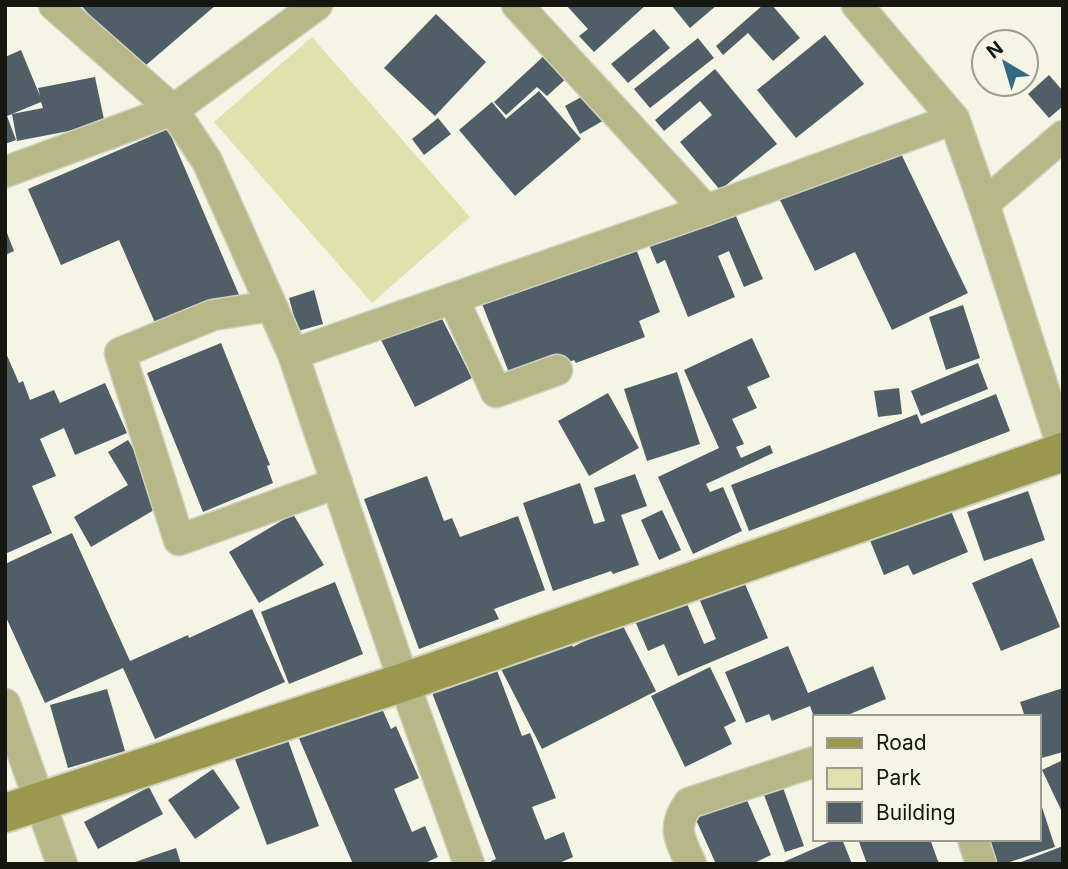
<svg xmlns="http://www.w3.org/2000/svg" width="1068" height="869" font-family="Inter,sans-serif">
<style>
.green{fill:#e1e1ae}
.building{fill:#505f67}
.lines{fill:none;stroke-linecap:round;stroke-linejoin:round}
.street-casing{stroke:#d1d1c2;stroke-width:33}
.secondary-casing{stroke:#d1d1c2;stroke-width:42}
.street{stroke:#b7b787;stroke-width:30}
.secondary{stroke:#9a984d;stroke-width:38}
</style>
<rect width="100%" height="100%" fill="#f4f5e4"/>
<!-- green -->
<polygon class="green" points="312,37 470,217 372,303 214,122"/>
<!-- building -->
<g class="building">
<polygon points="81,5 216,5 138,72"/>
<polygon points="566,5 646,5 594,52 579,36 588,29"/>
<polygon points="671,5 717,5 690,28"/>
<polygon points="763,5 772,5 800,38 773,61 748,33 723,55 716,46"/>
<polygon points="436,14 486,62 435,116 384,68"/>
<polygon points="654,29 670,48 628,83 611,64"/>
<polygon points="825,35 864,84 796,138 757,90"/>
<polygon points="698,38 714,58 650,108 634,89"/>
<polygon points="558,43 580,66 547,96 537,87 506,115 494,102"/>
<polygon points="21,50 40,96 38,88 95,77 105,124 17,141 12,114 43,108 41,102 7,116 16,140 5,144 5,57"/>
<polygon points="715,69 777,144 720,190 680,142 712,115 700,101 664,131 655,120"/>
<polygon points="1049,75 1063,91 1063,106 1049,118 1028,94"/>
<polygon points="610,81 625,108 580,134 565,106"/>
<polygon points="539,91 581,139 515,196 459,130 492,102 506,119"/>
<polygon points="438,118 451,134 424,155 412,139"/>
<polygon points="168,129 240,297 159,332 119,240 61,265 28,189"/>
<polygon points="893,137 968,293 892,330 855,252 815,271 777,194"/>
<polygon points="729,200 763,279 744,287 729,251 718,256 735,297 688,317 665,260 657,264 645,235"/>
<polygon points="5,228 14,251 5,255"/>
<polygon points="630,233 660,312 639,321 645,337 576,363 574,360 513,383 477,291"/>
<polygon points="314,290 323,324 298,331 289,298"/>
<polygon points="433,301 472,378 415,407 376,330"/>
<polygon points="963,305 980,358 946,370 929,317"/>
<polygon points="752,338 770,377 747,387 757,408 732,419 744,444 736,447 741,458 770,445 773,453 706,484 710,492 723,487 742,531 693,554 658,477 719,448 684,370"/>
<polygon points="221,343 270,465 267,466 273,483 203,512 147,373"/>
<polygon points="5,351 19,383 23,381 30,400 54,390 60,403 105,383 127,433 75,455 64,428 40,439 56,476 32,486 52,533 5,554"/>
<polygon points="978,363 988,389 921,416 911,391"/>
<polygon points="677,372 700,444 647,461 624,389"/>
<polygon points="899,388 902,414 878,417 874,391"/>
<polygon points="608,393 639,448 589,476 558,421"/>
<polygon points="996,394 1010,431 749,531 731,485 917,414 921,424"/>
<polygon points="128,440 166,503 91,547 74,517 128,485 108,452"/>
<polygon points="635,474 647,506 621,515 639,565 613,574 611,571 553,591 523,503 580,483 594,524 605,521 594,488"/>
<polygon points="427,476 444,521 452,518 460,537 518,516 545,590 494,609 499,619 419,649 364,499"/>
<polygon points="1028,491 1045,540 984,561 967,512"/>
<polygon points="946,499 968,552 913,575 908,565 884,575 867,533"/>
<polygon points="662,510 681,550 659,560 641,520"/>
<polygon points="293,514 324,565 259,603 229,552"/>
<polygon points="72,533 130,661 188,635 189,638 252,609 285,682 155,739 123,668 45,703 5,615 5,564"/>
<polygon points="1032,558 1060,627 1001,651 972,583"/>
<polygon points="742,577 768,638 678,676 664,644 648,651 632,614 682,592 704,644 716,639 698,596"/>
<polygon points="335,582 363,654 289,684 261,612"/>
<polygon points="621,622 656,691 542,749 498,663 564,629 573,647"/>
<polygon points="788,646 808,693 873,666 886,699 843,717 814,717 810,706 772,721 769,714 746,723 725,672"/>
<polygon points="493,660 522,736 530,733 556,798 532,807 545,840 564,832 573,857 557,864 492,864 491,861 496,859 429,685"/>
<polygon points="710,667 736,721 724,727 732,744 685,767 651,696"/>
<polygon points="1063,688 1063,752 1038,759 1038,717 1025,717 1020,702"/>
<polygon points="107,689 125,751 68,768 50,705"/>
<polygon points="375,693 391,729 396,726 419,778 394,789 412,832 425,826 438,857 423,864 353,864 295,729"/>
<polygon points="285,732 319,826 267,845 232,751"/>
<polygon points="1063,760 1063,814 1042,770"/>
<polygon points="213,769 240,808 195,839 168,800"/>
<polygon points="782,785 804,846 785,852 763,792"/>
<polygon points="149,787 163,814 98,849 84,822"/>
<polygon points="743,791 771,855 752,864 716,864 693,813"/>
<polygon points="1039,798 1055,847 1004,864 994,864 986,839 1038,839"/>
<polygon points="836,839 842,839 852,864 779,864"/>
<polygon points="858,839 930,839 939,864 867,864"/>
<polygon points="1063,846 1063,864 1016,864"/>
<polygon points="176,848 181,864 132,864 132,863"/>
</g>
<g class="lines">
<!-- street casing -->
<g class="street-casing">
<g id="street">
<polyline points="54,5 173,110 317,5"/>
<polyline points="517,5 706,210"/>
<polyline points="857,5 954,119 984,204 1063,449"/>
<polyline points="5,172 173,110 207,161 293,354 404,682 469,864"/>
<polyline points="984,204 1063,136"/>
<polyline points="453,298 496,392 557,370"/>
<polyline points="271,306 213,315 120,353 179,540 337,483"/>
<polyline points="293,354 706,210 954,119"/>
<polyline points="5,704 62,864"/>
<polyline points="973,839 981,864"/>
<path d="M 691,864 C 680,839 671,828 689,803 L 814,762"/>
</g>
</g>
<!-- secondary casing -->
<g class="secondary-casing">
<polyline id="secondary" points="5,813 404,682 1063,452"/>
</g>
<!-- street -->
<use href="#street" class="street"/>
<!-- secondary -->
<use href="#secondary" class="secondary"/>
</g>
<!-- border -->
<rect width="1068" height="869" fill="none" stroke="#171711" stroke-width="14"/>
<!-- legend -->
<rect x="813" y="715" width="228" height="126" fill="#f4f5e4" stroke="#9c9c90" stroke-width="2"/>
<rect x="827" y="738" width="35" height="10" fill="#9a984d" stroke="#9c9c90" stroke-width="2"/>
<text x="876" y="750" font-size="21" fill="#171711">Road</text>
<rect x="827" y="768" width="35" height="21" fill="#e1e1ae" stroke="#9c9c90" stroke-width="2"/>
<text x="876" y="785" font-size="21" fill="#171711">Park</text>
<rect x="827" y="802" width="35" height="21" fill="#505f67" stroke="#9c9c90" stroke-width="2"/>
<text x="876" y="820" font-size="21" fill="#171711">Building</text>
<!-- north arrow -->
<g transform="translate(1005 63) rotate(322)"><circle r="33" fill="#f4f5e4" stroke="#9c9c90" stroke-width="2"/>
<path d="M0-5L12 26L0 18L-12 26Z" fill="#326984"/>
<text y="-10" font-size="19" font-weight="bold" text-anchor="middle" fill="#171711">N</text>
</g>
</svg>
